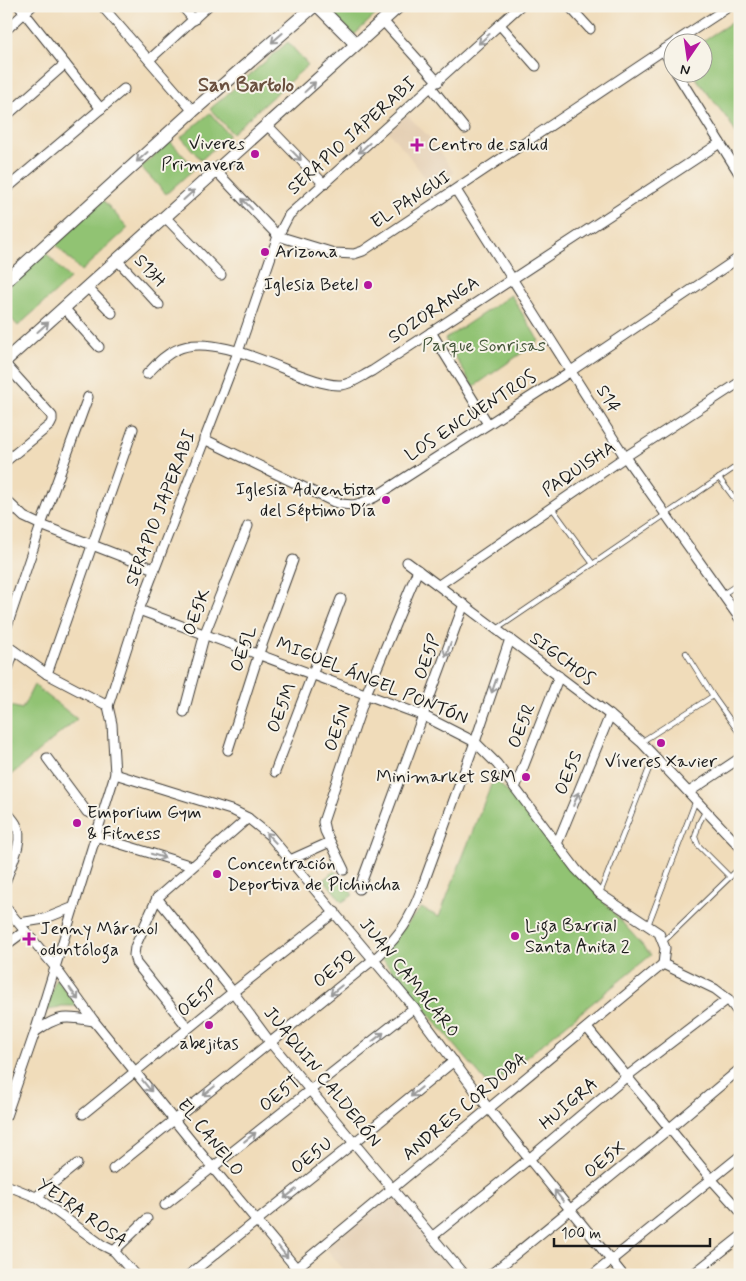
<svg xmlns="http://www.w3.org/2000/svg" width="746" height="1281" font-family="Mynerve,sans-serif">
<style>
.built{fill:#e5d0b5}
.green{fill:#91c373;stroke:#567048}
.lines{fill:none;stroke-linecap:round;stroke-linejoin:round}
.lane-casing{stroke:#3c3934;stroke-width:6}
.street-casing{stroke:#3c3934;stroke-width:11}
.secondary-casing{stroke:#3c3934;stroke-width:14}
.lane{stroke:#fff;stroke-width:4.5}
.street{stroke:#fff;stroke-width:9}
.secondary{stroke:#fff;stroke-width:12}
.oneway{stroke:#999}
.poi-dot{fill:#b5179e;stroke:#f7f3e8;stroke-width:2}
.labels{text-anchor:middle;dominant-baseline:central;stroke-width:4;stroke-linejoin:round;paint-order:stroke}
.street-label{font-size:18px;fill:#1c1c1c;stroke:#f7f3e8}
.poi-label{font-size:18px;fill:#1c1c1c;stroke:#f7f3e8;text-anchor:start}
.park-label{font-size:18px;fill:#45563a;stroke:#f7f3e8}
.quarter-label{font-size:20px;font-weight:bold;fill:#6a503f;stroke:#f7f3e8}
</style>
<rect width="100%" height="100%" fill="#f7f3e8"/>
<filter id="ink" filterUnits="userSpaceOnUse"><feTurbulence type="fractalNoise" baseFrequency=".02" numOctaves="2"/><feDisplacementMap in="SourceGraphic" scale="10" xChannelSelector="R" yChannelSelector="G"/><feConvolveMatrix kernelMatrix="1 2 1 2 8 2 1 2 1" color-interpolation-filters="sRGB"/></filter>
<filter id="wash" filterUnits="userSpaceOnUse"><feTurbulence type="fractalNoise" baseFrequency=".0096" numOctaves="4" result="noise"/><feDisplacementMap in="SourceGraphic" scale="20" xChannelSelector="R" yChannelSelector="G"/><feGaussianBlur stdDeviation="1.12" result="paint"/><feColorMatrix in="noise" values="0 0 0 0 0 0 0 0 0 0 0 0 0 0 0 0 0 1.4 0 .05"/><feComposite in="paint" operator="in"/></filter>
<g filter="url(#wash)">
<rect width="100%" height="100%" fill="#f0dcba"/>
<!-- built -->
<g class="built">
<polygon points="406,114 430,138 454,173 432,187 406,152 387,130"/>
<polygon points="392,1193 459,1275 348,1275 325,1247"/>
</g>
<!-- green -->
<g class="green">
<polygon points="328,6 385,6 354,35 325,9"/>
<polygon points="740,17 740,140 729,121 692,73 704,72 704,42 701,42"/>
<polygon points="288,42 308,65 232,133 210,109"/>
<polygon points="210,113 229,135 201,160 181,137"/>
<polygon points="170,141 195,168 166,194 141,167"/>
<polygon points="103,200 128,228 81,271 55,244"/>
<polygon points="45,252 70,279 18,326 6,313 6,288"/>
<polygon points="511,295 539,341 473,387 445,339"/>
<polygon points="34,685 77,719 6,779 6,705 22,709"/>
<polygon points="494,777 651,955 490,1087 379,955 421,908 439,917"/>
<polygon points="335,871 353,895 342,902 324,879"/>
<polygon points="56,978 77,1006 62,1006 46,1011"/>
</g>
</g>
<g filter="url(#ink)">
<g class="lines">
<!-- lane casing -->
<g class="lane-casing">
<g id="lane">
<polyline points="719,478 740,506"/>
<polyline points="552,508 593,564"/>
<polyline points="723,594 740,583"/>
<polyline points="497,629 740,464"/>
<polyline points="686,653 713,696 740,734"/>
<polyline points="641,742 713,696"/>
<polyline points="730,877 740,867"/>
<polyline points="600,893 654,756"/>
<polyline points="648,925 696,800"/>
<polyline points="663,942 730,877 698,845 695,837 699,823 706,810"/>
</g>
</g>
<!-- street casing -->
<g class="street-casing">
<g id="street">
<polyline points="19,6 101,109"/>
<polyline points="102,6 193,111"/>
<polyline points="182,6 194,20"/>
<polyline points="569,6 590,29"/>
<polyline points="383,21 438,82"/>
<polyline points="500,25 536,66"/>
<polyline points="6,30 32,6"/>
<polyline points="675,42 730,6"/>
<polyline points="663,50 674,68"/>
<polyline points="149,60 208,6"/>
<polyline points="676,72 740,175"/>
<polyline points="431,87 465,129"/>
<polyline points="6,116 65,64"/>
<polyline points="268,126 324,184"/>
<polyline points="216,171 278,236 334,253 354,254 363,251 674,43"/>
<polyline points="6,189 124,89"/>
<polyline points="456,190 625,457 740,619"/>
<polyline points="165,217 221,275"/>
<polyline points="117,260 159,305"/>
<polyline points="87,287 112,313"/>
<polyline points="64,308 99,347"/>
<polyline points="431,332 488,424"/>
<polyline points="6,365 52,416 52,421 50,425 6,461"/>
<path d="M 147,374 C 156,365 164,355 176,350 C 208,333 268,363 300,375 C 312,379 328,386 341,385 C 352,384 362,376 372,371 L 720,143"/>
<path d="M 204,439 L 334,502 C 352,507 359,505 375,497 L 571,371 L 740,257"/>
<polyline points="6,500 24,517 41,525 154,569"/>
<polyline points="407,562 610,715 641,742 740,847"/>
<polyline points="439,585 625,457 740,382"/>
<polyline points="139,610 424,716 475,742 497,764 576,869 600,894 659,933 665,948 663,964"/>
<polyline points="6,629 41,525 88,397"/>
<polyline points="6,645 47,674 108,706"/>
<polyline points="47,674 133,429"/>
<polyline points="6,675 14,651"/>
<polyline points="184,712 205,633 248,526"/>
<polyline points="228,750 259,653 293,560"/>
<polyline points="47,758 87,812 101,816"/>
<polyline points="275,772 341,599"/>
<polyline points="115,774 234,811 248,818 269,835 414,1008 488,1108 623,1275"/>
<polyline points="515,788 559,676"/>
<polyline points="689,792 740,758"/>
<path d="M 6,811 C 9,815 14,820 16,824 C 25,840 11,865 6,880"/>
<polyline points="95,836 192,866"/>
<polyline points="557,844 610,715"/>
<polyline points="290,860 330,842"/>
<polyline points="344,870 325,831 323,822 366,694 418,570"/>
<polyline points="359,889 464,604"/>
<polyline points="157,898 233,992 270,1042 464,1275"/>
<polyline points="6,908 55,967 94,1021 212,1167 302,1275"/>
<polyline points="19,923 44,919 74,907"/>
<polyline points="6,945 25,931"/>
<polyline points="663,964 715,989 728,999 740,1015"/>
<polyline points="188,1028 136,963 134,955 135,947 157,898 248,818"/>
<polyline points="587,1028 712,1180 740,1211"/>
<path d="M 35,1032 C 58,1015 66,1016 94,1021"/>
<polyline points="83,1114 233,992 335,912"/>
<polyline points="6,1116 35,1032 115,774 112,724 108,706 139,610 238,352 278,236 289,215 520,6"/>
<path d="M 113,1169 L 379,955 C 401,933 409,921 420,893 L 475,742 L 510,639"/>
<polyline points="6,1185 36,1197 102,1245 114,1251 135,1275"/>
<polyline points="36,1197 77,1164"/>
<polyline points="165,1205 414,1008"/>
<polyline points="433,1236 529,1159 626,1077 728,999"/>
<polyline points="114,1251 147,1219"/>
<polyline points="189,1275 355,1142 454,1061"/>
<polyline points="288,1275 663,964"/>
<polyline points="490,1275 670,1128 740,1069"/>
<polyline points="593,1275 740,1156"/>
<polyline points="692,1275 740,1237"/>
</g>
</g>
<!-- secondary casing -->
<g class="secondary-casing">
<g id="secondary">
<polyline points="318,6 356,44"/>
<polyline points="6,281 193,111 314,6"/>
<polyline points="6,360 399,6"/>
</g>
</g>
<!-- lane -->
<use href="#lane" class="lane"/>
<!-- street -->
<use href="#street" class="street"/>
<!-- secondary -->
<use href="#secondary" class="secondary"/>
</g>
<!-- one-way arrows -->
<defs><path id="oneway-shaft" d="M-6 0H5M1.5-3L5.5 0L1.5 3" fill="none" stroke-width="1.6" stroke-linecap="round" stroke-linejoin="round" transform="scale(1.25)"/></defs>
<g class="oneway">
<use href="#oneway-shaft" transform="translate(277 38) rotate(139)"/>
<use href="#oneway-shaft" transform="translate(484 39) rotate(138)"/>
<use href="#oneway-shaft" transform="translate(310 87) rotate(-43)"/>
<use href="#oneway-shaft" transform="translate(364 148) rotate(138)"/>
<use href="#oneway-shaft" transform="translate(296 155) rotate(46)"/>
<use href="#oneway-shaft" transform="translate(142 157) rotate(138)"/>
<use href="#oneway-shaft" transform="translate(189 195) rotate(-42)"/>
<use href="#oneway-shaft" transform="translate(247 204) rotate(-134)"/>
<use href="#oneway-shaft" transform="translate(43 327) rotate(-42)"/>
<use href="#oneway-shaft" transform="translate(448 650) rotate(110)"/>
<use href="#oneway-shaft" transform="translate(494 686) rotate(109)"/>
<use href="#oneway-shaft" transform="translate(576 799) rotate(-68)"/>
<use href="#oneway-shaft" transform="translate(271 838) rotate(-134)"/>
<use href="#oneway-shaft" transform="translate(158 856) rotate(17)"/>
<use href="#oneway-shaft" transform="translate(336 990) rotate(141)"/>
<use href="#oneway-shaft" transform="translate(74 994) rotate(54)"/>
<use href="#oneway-shaft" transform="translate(378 1037) rotate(-38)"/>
<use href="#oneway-shaft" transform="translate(147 1086) rotate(51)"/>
<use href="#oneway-shaft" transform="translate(209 1091) rotate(141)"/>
<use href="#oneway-shaft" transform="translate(416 1092) rotate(140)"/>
<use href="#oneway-shaft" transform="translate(250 1137) rotate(-38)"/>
<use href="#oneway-shaft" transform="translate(290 1194) rotate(142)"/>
<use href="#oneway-shaft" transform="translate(559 1196) rotate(-128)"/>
<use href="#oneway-shaft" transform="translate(283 1252) rotate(51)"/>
</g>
</g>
<!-- markers -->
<g class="poi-dot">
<path d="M414.5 137.5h5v5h5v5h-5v5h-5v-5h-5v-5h5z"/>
<circle cx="255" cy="154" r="5"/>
<circle cx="265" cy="252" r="5"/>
<circle cx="368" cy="285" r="5"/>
<circle cx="386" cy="500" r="5"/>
<circle cx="661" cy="743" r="5"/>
<circle cx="526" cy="777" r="5"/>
<circle cx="77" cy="823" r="5"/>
<circle cx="217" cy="874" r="5"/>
<circle cx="515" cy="936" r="5"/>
<path d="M26.5 931.5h5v5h5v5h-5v5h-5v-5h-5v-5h5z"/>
<circle cx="209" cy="1025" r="5"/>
</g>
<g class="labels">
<!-- street labels -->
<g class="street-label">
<text transform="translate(352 136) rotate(-42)">SERAPIO JAPERABI</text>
<text transform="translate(411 200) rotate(-33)">EL PANGUI</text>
<text transform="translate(150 271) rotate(47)">S13H</text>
<text transform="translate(434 310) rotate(-34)">SOZORANGA</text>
<text transform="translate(608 399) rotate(58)">S14</text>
<text transform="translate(471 416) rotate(-33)">LOS ENCUENTROS</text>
<text transform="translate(579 469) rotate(-34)">PAQUISHA</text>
<text transform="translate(161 508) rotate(-69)">SERAPIO JAPERABI</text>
<text transform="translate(197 612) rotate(-70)">OE5K</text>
<text transform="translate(244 649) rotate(-71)">OE5L</text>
<text transform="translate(428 657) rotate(-70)">OE5P</text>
<text transform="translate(562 659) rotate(37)">SIGCHOS</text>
<text transform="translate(372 681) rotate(22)">MIGUEL ÁNGEL PONTÓN</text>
<text transform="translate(282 708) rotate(-69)">OE5M</text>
<text transform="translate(522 726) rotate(-69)">OE5R</text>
<text transform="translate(338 728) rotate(-71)">OE5N</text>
<text transform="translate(569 773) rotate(-68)">OE5S</text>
<text transform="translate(335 969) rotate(-39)">OE5Q</text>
<text transform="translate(409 978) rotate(51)">JUAN CAMACARO</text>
<text transform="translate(198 999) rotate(-39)">OE5P</text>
<text transform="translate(322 1077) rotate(51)">JUAQUIN CALDERÓN</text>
<text transform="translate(280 1094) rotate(-38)">OE5T</text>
<text transform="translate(569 1104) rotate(-40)">HUIGRA</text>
<text transform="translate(465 1107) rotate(-40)">ANDRES CORDOBA</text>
<text transform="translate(210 1138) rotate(51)">EL CANELO</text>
<text transform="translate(312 1156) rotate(-38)">OE5U</text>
<text transform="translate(605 1160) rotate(-39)">OE5X</text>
<text transform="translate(82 1213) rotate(35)">YEIRA ROSA</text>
</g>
<!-- poi labels -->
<g class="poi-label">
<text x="245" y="144" text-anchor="end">Viveres<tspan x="245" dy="21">Primavera</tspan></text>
<text x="428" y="145">Centro de salud</text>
<text x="275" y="252">Arizona</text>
<text x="358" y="285" text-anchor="end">Iglesia Betel</text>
<text x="376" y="490" text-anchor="end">Iglesia Adventista<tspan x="376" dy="21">del Séptimo Día</tspan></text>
<text x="661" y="762" text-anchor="middle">Víveres Xavier</text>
<text x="516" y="777" text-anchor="end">Minimarket S&amp;M</text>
<text x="87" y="813">Emporium Gym<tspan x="87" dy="21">&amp; Fitness</tspan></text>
<text x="227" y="864">Concentración<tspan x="227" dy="21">Deportiva de Pichincha</tspan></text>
<text x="525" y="926">Liga Barrial<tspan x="525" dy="21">Santa Anita 2</tspan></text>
<text x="40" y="929">Jenny Mármol<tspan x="40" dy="21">odontóloga</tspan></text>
<text x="209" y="1044" text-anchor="middle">abejitas</text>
</g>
<!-- park labels -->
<g class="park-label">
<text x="484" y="346">Parque Sonrisas</text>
</g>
<!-- quarter labels -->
<g class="quarter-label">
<text x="246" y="85">San Bartolo</text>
</g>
</g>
<!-- margin -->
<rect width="746" height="1281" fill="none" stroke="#f7f3e8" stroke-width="25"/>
<!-- north arrow -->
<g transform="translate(688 58) rotate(193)"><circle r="24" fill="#f7f3e8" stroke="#9f9d96"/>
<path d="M0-4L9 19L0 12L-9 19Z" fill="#b5179e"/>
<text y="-8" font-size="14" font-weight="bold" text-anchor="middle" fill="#1c1c1c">N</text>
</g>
<!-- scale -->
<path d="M554 1238v8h156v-8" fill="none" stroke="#1c1c1c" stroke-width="2.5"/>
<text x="561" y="1238" font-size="15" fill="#1c1c1c" stroke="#f7f3e8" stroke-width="4" paint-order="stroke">100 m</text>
</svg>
